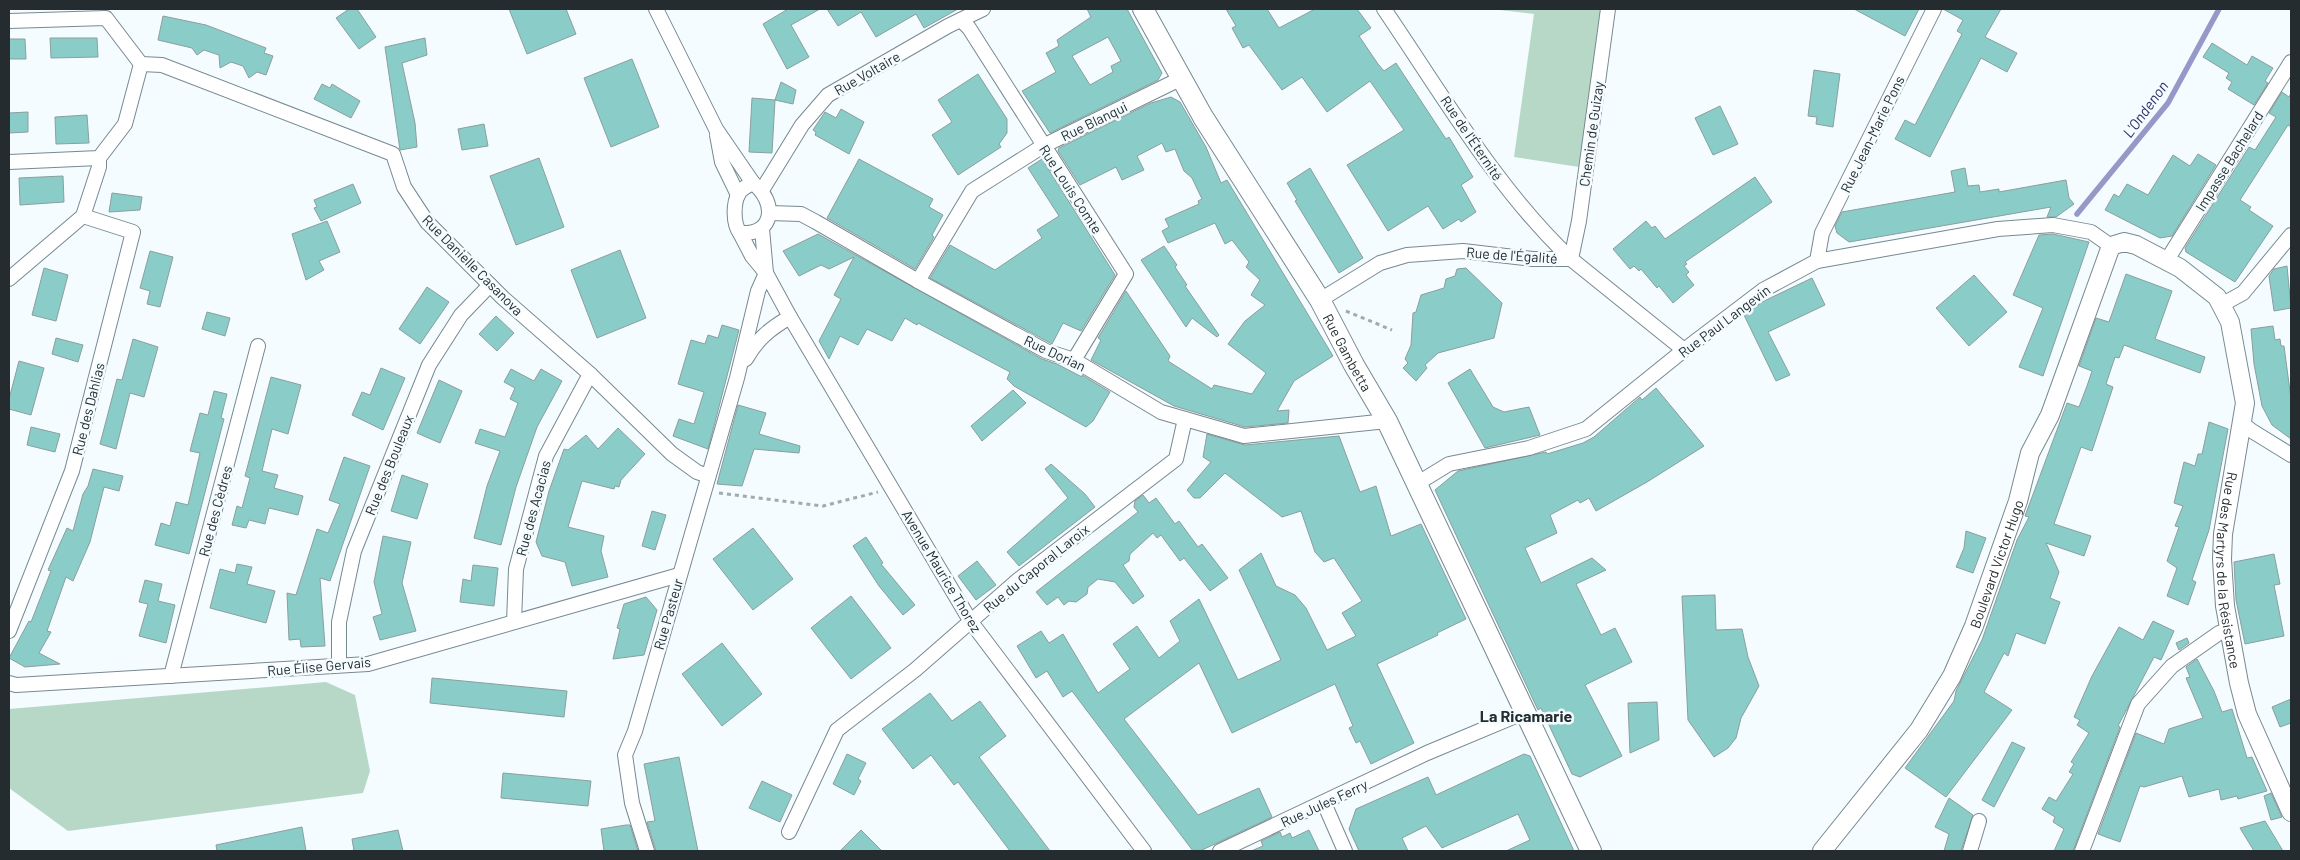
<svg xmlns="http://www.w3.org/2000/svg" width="2300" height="860" font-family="Barlow,sans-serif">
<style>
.green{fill:#b7d8c6}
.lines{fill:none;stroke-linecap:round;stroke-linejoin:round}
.stream{stroke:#9699c7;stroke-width:5.5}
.building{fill:#8accc8;stroke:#8a9f9e;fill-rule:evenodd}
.minor-casing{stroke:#778990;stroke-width:16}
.tertiary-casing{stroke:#778990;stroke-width:20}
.secondary-casing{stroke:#778990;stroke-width:22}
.path{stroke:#a2aaad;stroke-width:3;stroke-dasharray:4 4;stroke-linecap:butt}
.minor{stroke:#fff;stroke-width:14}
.tertiary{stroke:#fff;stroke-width:18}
.secondary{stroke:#fff;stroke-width:20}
.labels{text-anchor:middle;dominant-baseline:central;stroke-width:5;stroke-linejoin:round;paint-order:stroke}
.street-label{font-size:14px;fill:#242c2f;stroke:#f4fcff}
.water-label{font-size:15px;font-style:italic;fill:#2e2c64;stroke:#f4fcff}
.quarter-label{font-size:16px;font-weight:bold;fill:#242c2f;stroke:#f4fcff}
</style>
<rect width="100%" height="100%" fill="#f4fcff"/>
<!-- green -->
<g class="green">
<polygon points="1491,9 1601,9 1579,167 1514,157 1534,14"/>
<polygon points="326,682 355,695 370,771 363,793 68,831 9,788 9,709"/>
</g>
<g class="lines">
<!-- stream -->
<polyline class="stream" points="2077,214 2168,103 2219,9"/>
</g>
<!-- building -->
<g class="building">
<polygon points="349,9 357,9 376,37 359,49 336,18"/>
<polygon points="509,9 566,9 576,34 527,54"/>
<polygon points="788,9 820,9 791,25 809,57 787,69 763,24"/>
<polygon points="827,9 958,9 924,28 916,14 876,37 861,12 838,26"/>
<path d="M 1087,9 L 1127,9 L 1162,73 L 1158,80 L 1050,133 L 1022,91 L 1056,72 L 1046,53 L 1059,46 L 1057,40 L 1091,17 ZM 1108,37 L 1121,61 L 1111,66 L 1113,72 L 1090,85 L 1072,56 Z"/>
<polygon points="1226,9 1267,9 1279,28 1315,9 1357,9 1371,28 1359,36 1378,64 1384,71 1396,63 1446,139 1449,137 1473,177 1461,185 1476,212 1461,222 1459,219 1443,229 1428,206 1388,231 1347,165 1404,130 1370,81 1327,112 1302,77 1282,90 1249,45 1243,48 1232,28 1236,26"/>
<polygon points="1854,9 1919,9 1905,36"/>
<polygon points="1943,9 2001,9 1985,37 2017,53 2007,72 1981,58 1930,157 1895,139 1905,120 1915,125 1962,34 1957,31 1963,20"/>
<polygon points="163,16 206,25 266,48 264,53 273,56 266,75 257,72 249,78 243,66 231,62 220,68 219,55 204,50 197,55 192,48 158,40"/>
<polygon points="50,38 97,38 98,57 51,58"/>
<polygon points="425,38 427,55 402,63 415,123 417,147 400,150 385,47"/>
<polygon points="9,39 25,39 26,59 9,59"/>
<polygon points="2212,43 2247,65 2252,56 2273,68 2265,81 2268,83 2254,105 2228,89 2232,82 2226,78 2229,73 2203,57"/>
<polygon points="632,59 659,127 611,147 584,78"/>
<polygon points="1814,70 1840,74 1833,127 1816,124 1817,117 1808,116"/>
<polygon points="978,74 1007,119 1007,133 999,144 1001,147 958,175 932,135 952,122 938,100"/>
<polygon points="781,82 796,90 793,104 775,100 772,153 749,152 752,98 775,100"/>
<polygon points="322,84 330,88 332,84 360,101 351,118 314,99"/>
<polygon points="2282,92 2289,97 2291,93 2291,127 2288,125 2240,200 2251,207 2249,210 2273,226 2235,282 2186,252 2185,248 2249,147 2255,150 2276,117 2269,113"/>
<polygon points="1171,97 1180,102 1206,147 1221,183 1227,180 1333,356 1294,381 1277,411 1289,410 1288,423 1245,427 1174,406 1091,360 1101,340 1098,338 1126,291 1170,356 1168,361 1212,389 1214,385 1252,394 1266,373 1228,344 1245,321 1265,305 1251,295 1260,280 1246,267 1249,262 1232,240 1225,244 1215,223 1168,243 1162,231 1169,227 1165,219 1199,204 1198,201 1202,199 1192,178 1184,171 1175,149 1166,152 1162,143 1137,156 1144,170 1122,180 1116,167 1080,185 1058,151 1059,148 1151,103"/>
<polygon points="1720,106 1738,144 1713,155 1695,118"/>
<polygon points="841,109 864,122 849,154 815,135 816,132 813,130 825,112 836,118"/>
<polygon points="28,112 28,132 9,133 9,113"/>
<polygon points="87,115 89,143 56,144 55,117"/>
<polygon points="484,124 488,146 462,150 458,129"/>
<polygon points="2198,154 2216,165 2172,236 2160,238 2105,210 2114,194 2119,197 2127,184 2148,195 2173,155 2190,166"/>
<polygon points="539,158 564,227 516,245 490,176"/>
<polygon points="859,159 933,199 929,207 943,215 932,235 934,237 915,269 827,218"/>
<polygon points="1042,159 1115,275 1081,331 1063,323 1052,344 930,278 950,245 995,270 1042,238 1037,230 1059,216 1028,168"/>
<polygon points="1310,168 1363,258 1339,273 1295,201 1297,200 1287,183"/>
<polygon points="1965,168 1968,186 1979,185 1980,192 1999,189 1999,192 2066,180 2069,198 2074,204 2056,217 2047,217 2051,207 1849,242 1837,233 1835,226 1842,212 1955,192 1951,171"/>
<polygon points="63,176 64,202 20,205 19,178"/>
<polygon points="1755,177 1772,202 1685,262 1687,264 1684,266 1689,272 1686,275 1694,285 1673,303 1659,286 1657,288 1641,269 1639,271 1634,266 1630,269 1613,249 1646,221 1652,228 1655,226 1665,239"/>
<polygon points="353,184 361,203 321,221 314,208 317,207 314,200"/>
<polygon points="112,193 142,197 140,210 109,212"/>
<polygon points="327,221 340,252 319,261 324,270 306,280 292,234"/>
<polygon points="818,234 1042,359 1057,364 1082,377 1082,375 1110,392 1093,421 1086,427 1014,386 1007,379 1010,372 918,323 917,325 905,318 892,341 867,329 858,345 840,336 829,359 819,341 841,299 834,295 854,257 829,269 821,265 799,276 783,251"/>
<polygon points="2053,234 2089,242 2043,376 2019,367 2043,308 2013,295 2039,235"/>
<polygon points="1164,246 1177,265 1175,267 1187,285 1185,286 1219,335 1217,337 1192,318 1186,327 1141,260"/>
<polygon points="620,250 646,318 597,338 571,270"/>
<polygon points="150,251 173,257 160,307 147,304 150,291 140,288"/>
<polygon points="2287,266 2291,308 2274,311 2269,276 2274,269"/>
<polygon points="44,268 68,275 56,321 32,315"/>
<polygon points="1466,268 1502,303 1494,338 1438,353 1425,365 1427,368 1416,381 1403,368 1408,363 1405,359 1411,345 1413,313 1416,312 1421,295 1444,288 1446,279 1455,276 1457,269"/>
<polygon points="2126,274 2172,291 2155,339 2205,357 2200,373 2124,345 2119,358 2115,357 2106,384 2113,387 2092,451 2081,447 2054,524 2091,536 2084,556 2046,543 2059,572 2050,598 2060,602 2045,644 2016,633 2008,656 2004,653 1984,692 2012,710 1946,797 1905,768 1954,701 1956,691 1982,640 2017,540 2029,517 2025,516 2067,403 2079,407 2087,386 2092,371 2079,366 2096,318 2109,322"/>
<polygon points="1974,275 2007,312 1969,346 1936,308"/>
<polygon points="1812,278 1825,305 1768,332 1790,375 1776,381 1744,315 1762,302"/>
<polygon points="427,287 449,302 420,344 399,329"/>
<polygon points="207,312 230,318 225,336 202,329"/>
<polygon points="496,316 514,333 497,351 479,334"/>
<polygon points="722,325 739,330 708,449 673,436 679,419 694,424 704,392 678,384 691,340 705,344 708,335 718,338"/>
<polygon points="2273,326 2275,340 2280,339 2281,346 2284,346 2291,399 2291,439 2272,425 2262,406 2254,364 2251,329"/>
<polygon points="56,338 83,345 78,362 52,354"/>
<polygon points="133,339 158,347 144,397 130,393 116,449 100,444 117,379 122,380"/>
<polygon points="19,361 44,368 31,415 9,409 9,399"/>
<polygon points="381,368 405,378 383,430 352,415 362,392 370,395"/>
<polygon points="511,369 534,381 541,369 562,381 537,427 516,487 501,545 474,538 487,486 500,451 475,443 480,429 505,437 518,403 510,399 515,388 504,382"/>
<polygon points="1470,369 1493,407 1504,412 1529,407 1540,435 1485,448 1448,383"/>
<polygon points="271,377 301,385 288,434 272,429 262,471 278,475 274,488 303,496 298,515 269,508 265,524 249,520 246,528 232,525 237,506 242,508 250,478 245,476"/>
<polygon points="439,380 462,391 440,443 417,433"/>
<polygon points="1656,388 1704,446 1647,482 1596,511 1589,498 1580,503 1578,500 1550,515 1557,533 1525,548 1541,583 1592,558 1606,570 1576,584 1601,635 1615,628 1632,662 1585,685 1622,756 1580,777 1572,774 1541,708 1538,710 1435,490 1458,471 1546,452 1547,454 1583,443 1594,437 1640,397 1642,400"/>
<polygon points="1013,390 1026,403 982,441 971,426"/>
<polygon points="214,391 227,394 221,418 224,419 189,554 155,545 161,523 170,526 176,502 188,505 200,453 190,451 200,413 208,415"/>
<polygon points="738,405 766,413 759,434 800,446 799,453 754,449 742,486 717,484"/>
<polygon points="2209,422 2228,429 2209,530 2192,580 2196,582 2188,605 2167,596 2177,568 2167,561 2179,527 2175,526 2183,506 2174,503 2184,462 2195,466 2198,454 2202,454"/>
<polygon points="31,427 60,434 55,452 27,445"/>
<polygon points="618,428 645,454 621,480 619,487 615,486 614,489 582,481 568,527 604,536 601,551 608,577 572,586 565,562 542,556 536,542 549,491 564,449 568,450 586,435 598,449"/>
<polygon points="1207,434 1245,445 1339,436 1360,492 1376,486 1391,536 1421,524 1466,619 1437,633 1438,635 1377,664 1414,743 1371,764 1360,741 1356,743 1349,728 1353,726 1335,684 1232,733 1199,663 1124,719 1198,815 1259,788 1272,817 1200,851 1193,851 1072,691 1063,697 1047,671 1036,678 1017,646 1041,631 1049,643 1063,634 1098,693 1130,669 1113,644 1137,626 1159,658 1180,641 1170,621 1199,599 1238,680 1281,660 1239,570 1261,553 1276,586 1295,595 1306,608 1327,650 1356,636 1342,613 1362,601 1334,558 1324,562 1315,552 1301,511 1282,517 1225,473 1200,498 1194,498 1187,490 1211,462 1203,457"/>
<polygon points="344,457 370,466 330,581 320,578 325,646 301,647 300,639 289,640 287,593 296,595 317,529 328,533 340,504 329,500"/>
<polygon points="1051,464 1085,494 1095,507 1019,566 1007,552 1068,498 1045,469"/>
<polygon points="93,469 123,476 119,491 104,487 90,542 73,581 66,577 47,631 51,632 39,653 60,664 25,667 9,658 29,621 31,622 51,571 48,570 67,528 73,531 83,494 88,486"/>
<polygon points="402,475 428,484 417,519 391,511"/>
<polygon points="1143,495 1149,503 1156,498 1175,524 1179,521 1198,547 1202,544 1228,578 1210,591 1184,558 1180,561 1161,535 1157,538 1153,533 1130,554 1129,561 1123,565 1144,596 1133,604 1115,582 1098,579 1088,587 1087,594 1076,602 1069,601 1064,605 1058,597 1047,605 1036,592 1138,512 1134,507 1135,501"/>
<polygon points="652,511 666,515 655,550 642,546"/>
<polygon points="753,528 793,579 753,610 713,559"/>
<polygon points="1966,531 1986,538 1973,573 1956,567 1964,548"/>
<polygon points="383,536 411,542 402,583 416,631 380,640 373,617 382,614 374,582"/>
<polygon points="866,537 883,563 881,564 915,605 903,615 879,586 853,546"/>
<polygon points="2274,554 2280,584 2274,585 2284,636 2245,644 2236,600 2234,562"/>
<polygon points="977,561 996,585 976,600 958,576"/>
<polygon points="237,564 252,567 247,584 275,591 266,623 210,608 220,569 235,573"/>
<polygon points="473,565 498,568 494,606 460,602 463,579 471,581"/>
<polygon points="145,580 162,584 158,601 175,605 166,643 139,636 148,604 139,602"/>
<polygon points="1715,595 1716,630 1742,629 1748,657 1759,686 1741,718 1736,738 1728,748 1714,757 1688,720 1682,596"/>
<polygon points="851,596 891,648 851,679 811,628"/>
<polygon points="646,597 657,610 644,655 613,659 620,629 617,628 624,604"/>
<polygon points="2153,621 2174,631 2161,660 2154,657 2118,726 2120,727 2073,851 2054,851 2064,829 2053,822 2055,817 2042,809 2049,797 2056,801 2073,774 2069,772 2074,764 2071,762 2089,733 2077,725 2080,720 2074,717 2092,676 2119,627 2143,640"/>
<polygon points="2187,638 2189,643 2179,650 2176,643"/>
<polygon points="722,643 762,694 722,726 682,674"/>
<polygon points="2197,659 2214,691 2222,712 2232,709 2247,758 2252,757 2267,791 2238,799 2237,796 2221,800 2219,789 2189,797 2182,776 2144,787 2140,786 2120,842 2098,834 2136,733 2164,744 2169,729 2203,718 2186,678 2190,677 2186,667"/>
<polygon points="432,678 567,691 564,717 430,703"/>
<polygon points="930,693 952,721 980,701 1006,736 979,757 1050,851 1010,851 958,782 954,785 931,755 913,769 882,729"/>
<polygon points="2291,699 2291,723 2280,727 2272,707"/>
<polygon points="1657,702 1659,740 1630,753 1628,703"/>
<polygon points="2012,742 2025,748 1994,807 1982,800"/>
<polygon points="847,754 866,763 858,779 861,781 854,795 833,784"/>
<polygon points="1524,754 1530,756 1574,851 1506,851 1530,840 1518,814 1442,848 1426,826 1402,838 1408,851 1359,851 1349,829 1356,809 1428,777 1436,795"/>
<polygon points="679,757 698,851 656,851 647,822 655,821 644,764"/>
<polygon points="503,773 591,781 588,806 501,798"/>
<polygon points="762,781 792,795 780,822 749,808"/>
<polygon points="2271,793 2282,817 2271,820 2264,796"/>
<polygon points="1949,798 1973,815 1961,851 1944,851 1949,834 1935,827"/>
<polygon points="2265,821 2283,851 2254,851 2240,828"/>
<polygon points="626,825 630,825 638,851 604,851 601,829"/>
<polygon points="302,827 306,851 217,851 216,845"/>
<polygon points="398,830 403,851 354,851 352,839"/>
<polygon points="861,830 882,851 840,851"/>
<polygon points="1309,830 1319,851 1251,851 1263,846 1261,841 1280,832 1282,837 1290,833 1292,838"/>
</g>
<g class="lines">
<!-- minor casing -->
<g class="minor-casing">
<g id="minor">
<polyline points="656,9 716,129 753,183"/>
<path d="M 1384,9 C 1442,94 1496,188 1571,259"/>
<polyline points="961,20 969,28 1126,274 1074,360"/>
<polyline points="9,21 106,18 141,64"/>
<polyline points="141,64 162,65 393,154 404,187 427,222 503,298 590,374 672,454 697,472 708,476"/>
<polyline points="717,135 722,162 738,195"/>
<polyline points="9,162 99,158 125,124 141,64"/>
<path d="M 753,183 C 777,202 775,235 740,233 C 733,224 733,203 739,193 C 742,188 747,186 753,183 Z"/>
<polyline points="762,190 802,125 828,95 948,26 983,9"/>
<polyline points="769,213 801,214 816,222 918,281 1046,351 1074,360 1161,412 1244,436 1387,421"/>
<polyline points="762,229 766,273"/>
<polyline points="740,233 752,256 766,273 790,317 971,622 1144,851"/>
<polyline points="1571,259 1579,221 1608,9"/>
<polyline points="2167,260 2291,62"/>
<polyline points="1817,261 1822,233 1934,9"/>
<polyline points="9,279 83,216 99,167 99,158"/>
<polyline points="918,281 972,191 1043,146 1180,79"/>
<polyline points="1320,300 1380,263 1407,255 1463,251 1533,259 1571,259 1684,350"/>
<polyline points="2223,304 2243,293 2291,235"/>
<path d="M 746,359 C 757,339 771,328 790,317"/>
<polyline points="2243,424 2252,431 2291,455"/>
<polyline points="1418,483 1449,464 1529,448 1586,429 1684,350 1763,290 1817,261 1998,229 2053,225 2091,232 2111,246"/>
<polyline points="514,622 516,569 546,456 590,374"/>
<polyline points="9,631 72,471 133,232 83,216"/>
<polyline points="339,665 339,622 354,551 429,365 461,315 490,285"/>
<polyline points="171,676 258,346"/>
<polyline points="9,683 16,685 368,664 679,575"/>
<polyline points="1324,803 1345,851"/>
<polyline points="789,832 837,730 915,670 1018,580 1176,459 1185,419"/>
<polyline points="647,851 632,803 625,755 635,731 737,378 758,291 766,273"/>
<polyline points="1220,851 1427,753 1525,712"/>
<polyline points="1970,851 1979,821"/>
<polyline points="2082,851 2138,704 2172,666 2219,633 2230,629"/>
</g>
</g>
<!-- tertiary casing -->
<g class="tertiary-casing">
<g id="tertiary">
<path id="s1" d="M 1822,851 L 1919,730 L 1952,676 L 1974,626 L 2018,501 L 2030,453 L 2050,415 L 2111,246 L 2124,242 L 2136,245 L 2180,268 L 2217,297 L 2230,322 L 2245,403 L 2223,534 L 2222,559 L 2225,606 L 2239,683 L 2247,714 L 2291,812"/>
</g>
</g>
<!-- secondary casing -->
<g class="secondary-casing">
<g id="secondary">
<path id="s2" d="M 1143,9 L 1203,117 L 1320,300 L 1354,365 L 1387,421 L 1591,851"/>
</g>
</g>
<!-- path -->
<g class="path">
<polyline points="1346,311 1392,330"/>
<polyline points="719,493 823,506 878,492"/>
</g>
<!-- minor -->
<use href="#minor" class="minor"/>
<!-- tertiary -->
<use href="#tertiary" class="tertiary"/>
<!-- secondary -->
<use href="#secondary" class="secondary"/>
</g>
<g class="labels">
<!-- street labels -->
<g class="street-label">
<text transform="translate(867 73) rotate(-30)">Rue Voltaire</text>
<text transform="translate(1094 121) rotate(-26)">Rue Blanqui</text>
<text transform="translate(1591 134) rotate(-82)">Chemin de Guizay</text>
<text transform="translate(1872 134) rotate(-64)">Rue Jean-Marie Pons</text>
<text transform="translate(1472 138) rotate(56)">Rue de l'Éternité</text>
<text transform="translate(2229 161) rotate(-58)">Impasse Bachelard</text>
<text transform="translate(1071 189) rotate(57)">Rue Louis Comte</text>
<text transform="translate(1512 255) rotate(4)">Rue de l'Égalité</text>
<text transform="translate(473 265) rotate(45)">Rue Danielle Casanova</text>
<text transform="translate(1724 321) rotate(-37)">Rue Paul Langevin</text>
<text transform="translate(1055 353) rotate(25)">Rue Dorian</text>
<text stroke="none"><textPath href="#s2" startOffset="400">Rue Gambetta</textPath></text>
<text transform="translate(88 409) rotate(-76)">Rue des Dahlias</text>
<text transform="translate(389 465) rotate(-68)">Rue des Bouleaux</text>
<text transform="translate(533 508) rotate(-75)">Rue des Acacias</text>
<text transform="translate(215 511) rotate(-75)">Rue des Cèdres</text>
<text stroke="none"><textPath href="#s1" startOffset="339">Boulevard Victor Hugo</textPath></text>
<text transform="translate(1036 568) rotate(-39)">Rue du Caporal Laroix</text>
<text stroke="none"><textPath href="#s1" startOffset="1080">Rue des Martyrs de la Résistance</textPath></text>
<text transform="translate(942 571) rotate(59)">Avenue Maurice Thorez</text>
<text transform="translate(668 614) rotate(-74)">Rue Pasteur</text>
<text transform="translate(319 666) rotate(-5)">Rue Élise Gervais</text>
<text transform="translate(1324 803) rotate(-25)">Rue Jules Ferry</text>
</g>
<!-- water labels -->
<g class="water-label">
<text transform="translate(2145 109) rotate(-54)">L'Ondenon</text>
</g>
<!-- quarter labels -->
<g class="quarter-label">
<text x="1526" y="715">La Ricamarie</text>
</g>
</g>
<!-- border -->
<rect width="2300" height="860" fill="none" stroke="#242c2f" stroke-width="20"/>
</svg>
